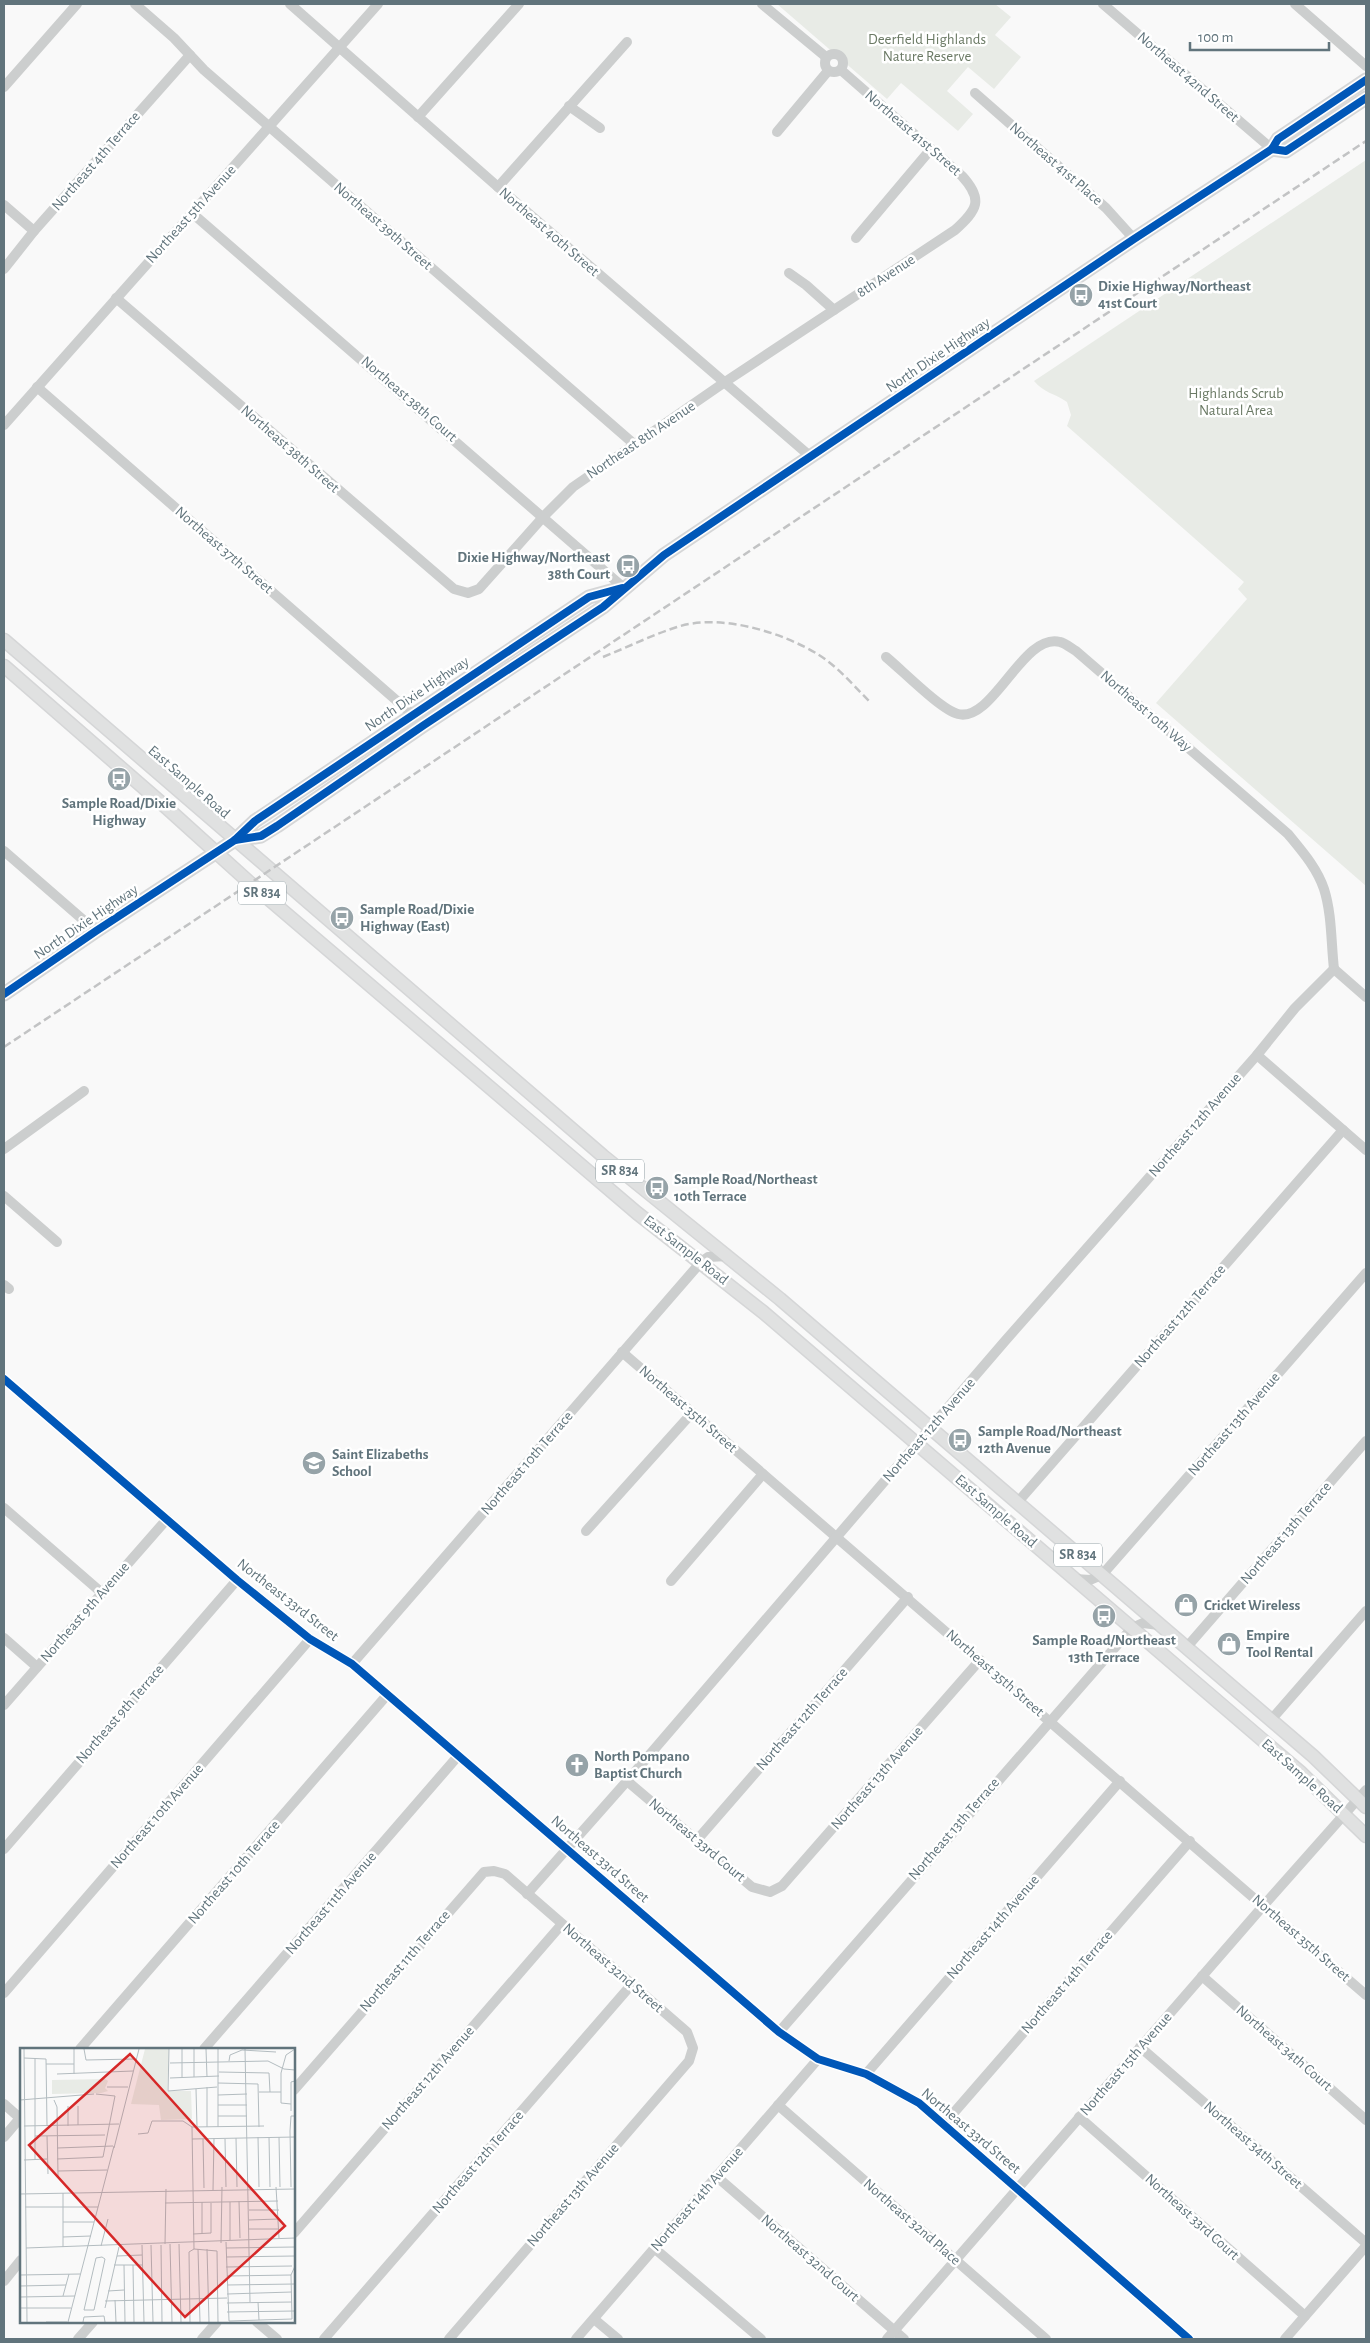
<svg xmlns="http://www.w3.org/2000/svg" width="1370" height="2343" font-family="'Alegreya Sans',sans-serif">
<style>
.green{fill:#e8ebe6}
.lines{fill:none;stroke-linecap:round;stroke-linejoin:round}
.major-casing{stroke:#d5d6d7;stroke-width:15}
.minor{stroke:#cccece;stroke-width:10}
.major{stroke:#e0e1e1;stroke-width:12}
.rail{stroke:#c2c3c4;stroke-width:2.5;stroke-dasharray:8 4;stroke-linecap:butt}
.cycleway-casing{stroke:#fff;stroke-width:11}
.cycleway{stroke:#0057b8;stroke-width:8}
.labels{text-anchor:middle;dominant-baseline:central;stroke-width:5;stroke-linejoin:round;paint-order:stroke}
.shield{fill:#fff;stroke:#909ea3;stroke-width:1}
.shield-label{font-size:14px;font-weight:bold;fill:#61747c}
.park-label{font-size:15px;fill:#6b7a65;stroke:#fff}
.street-label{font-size:15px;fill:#61747c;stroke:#fff}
.poi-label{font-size:15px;font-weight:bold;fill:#61747c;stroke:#fff;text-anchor:start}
.inset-road{fill:none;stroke:#b3bcc0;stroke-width:1}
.view{fill:#d62828;fill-opacity:0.15;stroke:#d62828;stroke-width:2.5}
.inset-edge{fill:none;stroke:#61747c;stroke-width:2.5}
</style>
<rect width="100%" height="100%" fill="#f9f9f9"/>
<!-- green -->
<g class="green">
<polygon points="777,4 995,4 1011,17 995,35 1021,57 994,89 968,67 947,91 973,114 958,131 901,83 887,99"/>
<path d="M 1366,160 L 1366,886 L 1156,703 L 1247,599 L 1238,589 L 1244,582 L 1067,426 L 1071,415 L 1067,402 C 1054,393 1044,393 1034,381 Z"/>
</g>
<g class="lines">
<!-- major casing -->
<g class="major-casing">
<g id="major">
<polyline points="1272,149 1286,151 1366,98"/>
<polyline points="4,640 603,1156 780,1299 1313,1756 1366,1807"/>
<polyline points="4,666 167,808 250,883 637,1213 763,1312 1300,1772 1366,1836"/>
<polyline points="235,840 261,836 277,826 424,725 603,607 664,555 1134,239 1272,149 1278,139 1366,80"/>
<polyline points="4,994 96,931 235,840 255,821 589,597 622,588"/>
</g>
</g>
<!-- minor -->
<g class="minor">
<polyline points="135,4 174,38 204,70 634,444"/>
<polyline points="290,4 498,187 811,457"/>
<polyline points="762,4 826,57"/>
<polyline points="1103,4 1272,149"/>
<polyline points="1295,4 1366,66"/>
<circle cx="834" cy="63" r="9"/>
<polyline points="4,87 77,4"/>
<polyline points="975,93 1106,208 1134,239"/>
<polyline points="569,106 600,128"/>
<polyline points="418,117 519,4"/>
<polyline points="777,132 828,71"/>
<polyline points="498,187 627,42"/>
<polyline points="4,205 34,231"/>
<polyline points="192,213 624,588"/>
<polyline points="856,238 931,149"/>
<polyline points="4,269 34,231 190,55"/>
<polyline points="789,273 806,285 834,310"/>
<path d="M 116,298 L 454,589 L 468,593 L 479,589 L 544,516 L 573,487 L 725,382 L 955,230 C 977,210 984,200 962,176 L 841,70"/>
<polyline points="37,387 412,714"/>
<polyline points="4,425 378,4"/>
<path d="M 886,657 C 902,670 941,710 958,714 C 993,723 1023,632 1060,642 C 1065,643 1071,648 1076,651 L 1288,834 C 1302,851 1317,868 1324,889 C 1332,914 1331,943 1334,969"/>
<polyline points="4,851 96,931"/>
<polyline points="1334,969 1366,997"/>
<polyline points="1257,1055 1366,1150"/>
<polyline points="4,1149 84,1091"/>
<polyline points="4,1196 57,1242"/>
<polyline points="4,1285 9,1289"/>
<polyline points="622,1352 1366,1995"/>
<polyline points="4,1379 237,1580 310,1639 352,1664 779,2032 818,2059 866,2074 919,2103 1189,2339"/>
<polyline points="1017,1503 1343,1130"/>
<polyline points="4,1508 102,1593"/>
<polyline points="586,1531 692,1413"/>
<polyline points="1075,1579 1090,1580 1102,1575 1366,1273"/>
<polyline points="671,1581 763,1474"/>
<polyline points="4,1638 37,1667"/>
<polyline points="1186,1648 1366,1441"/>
<polyline points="352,1664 701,1262 708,1257 728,1256"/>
<polyline points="4,1705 167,1519"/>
<polyline points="1271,1720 1366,1611"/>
<polyline points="627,1781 752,1887 770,1892 782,1886 980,1660"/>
<polyline points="697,1840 908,1597"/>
<polyline points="4,1849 237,1580"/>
<polyline points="527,1894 627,1781 1005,1341 1257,1055 1295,1008 1334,969"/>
<polyline points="1202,1976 1366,2120"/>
<polyline points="4,1993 310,1639"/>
<polyline points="779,2032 1132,1628 1143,1623 1159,1625"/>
<polyline points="1140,2047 1366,2243"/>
<polyline points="80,2049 387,1695"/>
<polyline points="204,2049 458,1756"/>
<polyline points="866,2074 1120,1781"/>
<polyline points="294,2090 484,1872 494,1871 505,1874 687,2032 693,2048 689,2061 449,2339"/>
<polyline points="4,2104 21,2119"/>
<polyline points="778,2105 1046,2339"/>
<polyline points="1079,2117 1305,2316"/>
<polyline points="944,2124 1190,1841"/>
<polyline points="4,2137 21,2117"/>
<polyline points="716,2176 904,2339"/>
<polyline points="294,2233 562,1924"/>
<polyline points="654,2248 761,2339"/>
<polyline points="4,2281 21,2260"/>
<polyline points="594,2319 618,2339"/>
<polyline points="257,2322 277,2339"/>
<polyline points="78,2339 93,2322"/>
<polyline points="202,2339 217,2322"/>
<polyline points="324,2339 632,1984"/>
<polyline points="576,2339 818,2059"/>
<polyline points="887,2339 1264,1905 1366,1790"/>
<polyline points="1285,2339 1366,2246"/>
</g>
<!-- major -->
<use href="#major" class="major"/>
<!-- rail -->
<g class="rail">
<path d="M 603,657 C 628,647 652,635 677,627 C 720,613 782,632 819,655 C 838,667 853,685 869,701"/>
<polyline points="4,1047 1366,141"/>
</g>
<!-- cycleway casing -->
<g class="cycleway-casing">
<g id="cycleway">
<polyline points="1272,149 1286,151 1366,98"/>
<polyline points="235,840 261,836 277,826 424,725 603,607 664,555 1134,239 1272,149 1278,139 1366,80"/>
<polyline points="4,994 96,931 235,840 255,821 589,597 622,588"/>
<polyline points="4,1379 237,1580 310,1639 352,1664 779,2032 818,2059 866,2074 919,2103 1189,2339"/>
</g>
</g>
<!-- cycleway -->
<use href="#cycleway" class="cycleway"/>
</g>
<!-- icons -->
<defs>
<g id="bus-disc" transform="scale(1.25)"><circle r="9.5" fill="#96a3a8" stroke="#fff"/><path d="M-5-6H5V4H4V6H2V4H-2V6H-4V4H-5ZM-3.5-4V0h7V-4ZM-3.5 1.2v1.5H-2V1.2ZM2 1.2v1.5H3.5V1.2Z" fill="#fff"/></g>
<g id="school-disc" transform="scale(1.25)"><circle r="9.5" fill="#96a3a8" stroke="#fff"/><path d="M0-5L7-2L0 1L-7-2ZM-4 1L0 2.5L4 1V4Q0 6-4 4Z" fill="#fff"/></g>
<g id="shop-disc" transform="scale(1.25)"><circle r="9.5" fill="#96a3a8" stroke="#fff"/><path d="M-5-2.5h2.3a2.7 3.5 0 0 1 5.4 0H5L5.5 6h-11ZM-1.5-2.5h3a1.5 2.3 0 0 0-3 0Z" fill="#fff"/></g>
<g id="church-disc" transform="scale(1.25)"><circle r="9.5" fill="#96a3a8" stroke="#fff"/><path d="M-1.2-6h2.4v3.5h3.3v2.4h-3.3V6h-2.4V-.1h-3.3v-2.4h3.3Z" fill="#fff"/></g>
</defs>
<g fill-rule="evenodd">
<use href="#bus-disc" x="1081" y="295"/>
<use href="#bus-disc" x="628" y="566"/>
<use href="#bus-disc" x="119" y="779"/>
<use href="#bus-disc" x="342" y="918"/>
<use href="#bus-disc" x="657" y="1188"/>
<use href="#bus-disc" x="960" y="1440"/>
<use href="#school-disc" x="314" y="1463"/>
<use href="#shop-disc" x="1186" y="1605"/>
<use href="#bus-disc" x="1104" y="1616"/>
<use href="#shop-disc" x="1229" y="1644"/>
<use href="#church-disc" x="577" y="1765"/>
</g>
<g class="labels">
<!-- shield labels -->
<g class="shield">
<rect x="238" y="881.5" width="48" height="23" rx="4"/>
<rect x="596" y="1159.5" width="48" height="23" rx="4"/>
<rect x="1054" y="1543.5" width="48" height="23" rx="4"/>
</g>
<g class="shield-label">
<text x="262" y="893">SR 834</text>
<text x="620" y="1171">SR 834</text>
<text x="1078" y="1555">SR 834</text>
</g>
<!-- park labels -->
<g class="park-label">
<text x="927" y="39">Deerfield Highlands<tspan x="927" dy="17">Nature Reserve</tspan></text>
<text x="1236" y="393">Highlands Scrub<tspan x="1236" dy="17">Natural Area</tspan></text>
</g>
<!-- street labels -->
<g class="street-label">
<text transform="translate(1188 77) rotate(41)">Northeast 42nd Street</text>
<text transform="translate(913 133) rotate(41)">Northeast 41st Street</text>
<text transform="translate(96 161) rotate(-49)">Northeast 4th Terrace</text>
<text transform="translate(1056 164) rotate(41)">Northeast 41st Place</text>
<text transform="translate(191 214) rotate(-48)">Northeast 5th Avenue</text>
<text transform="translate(383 226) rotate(41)">Northeast 39th Street</text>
<text transform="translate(549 232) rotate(41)">Northeast 40th Street</text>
<text transform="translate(886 276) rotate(-33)">8th Avenue</text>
<text transform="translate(938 355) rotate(-34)">North Dixie Highway</text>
<text transform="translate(409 399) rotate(41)">Northeast 38th Court</text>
<text transform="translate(641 440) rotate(-34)">Northeast 8th Avenue</text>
<text transform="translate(290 449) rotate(41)">Northeast 38th Street</text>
<text transform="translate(224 550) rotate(41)">Northeast 37th Street</text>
<text transform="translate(417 694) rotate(-34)">North Dixie Highway</text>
<text transform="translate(1146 711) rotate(41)">Northeast 10th Way</text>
<text transform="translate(189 782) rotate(41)">East Sample Road</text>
<text transform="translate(86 922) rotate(-34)">North Dixie Highway</text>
<text transform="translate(1195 1125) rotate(-49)">Northeast 12th Avenue</text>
<text transform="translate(686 1250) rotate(38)">East Sample Road</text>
<text transform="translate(1180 1316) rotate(-49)">Northeast 12th Terrace</text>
<text transform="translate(688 1409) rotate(41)">Northeast 35th Street</text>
<text transform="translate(1234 1424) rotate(-49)">Northeast 13th Avenue</text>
<text transform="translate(929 1430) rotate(-49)">Northeast 12th Avenue</text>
<text transform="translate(527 1463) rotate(-49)">Northeast 10th Terrace</text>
<text transform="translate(996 1511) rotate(41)">East Sample Road</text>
<text transform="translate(1286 1533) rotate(-49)">Northeast 13th Terrace</text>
<text transform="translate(288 1600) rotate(38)">Northeast 33rd Street</text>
<text transform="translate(85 1612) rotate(-49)">Northeast 9th Avenue</text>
<text transform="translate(995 1673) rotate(41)">Northeast 35th Street</text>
<text transform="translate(120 1714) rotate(-49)">Northeast 9th Terrace</text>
<text transform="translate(802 1719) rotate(-49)">Northeast 12th Terrace</text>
<text transform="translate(1302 1776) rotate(42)">East Sample Road</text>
<text transform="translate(877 1778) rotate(-49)">Northeast 13th Avenue</text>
<text transform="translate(157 1816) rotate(-49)">Northeast 10th Avenue</text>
<text transform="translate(954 1829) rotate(-49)">Northeast 13th Terrace</text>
<text transform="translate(697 1840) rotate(40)">Northeast 33rd Court</text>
<text transform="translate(600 1859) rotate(41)">Northeast 33rd Street</text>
<text transform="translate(234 1872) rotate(-49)">Northeast 10th Terrace</text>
<text transform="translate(331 1903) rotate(-49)">Northeast 11th Avenue</text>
<text transform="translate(993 1927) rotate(-49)">Northeast 14th Avenue</text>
<text transform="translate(1301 1938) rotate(41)">Northeast 35th Street</text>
<text transform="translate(405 1961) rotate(-49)">Northeast 11th Terrace</text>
<text transform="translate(613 1968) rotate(41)">Northeast 32nd Street</text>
<text transform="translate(1067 1982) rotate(-49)">Northeast 14th Terrace</text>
<text transform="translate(1284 2048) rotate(41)">Northeast 34th Court</text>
<text transform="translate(1126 2064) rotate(-49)">Northeast 15th Avenue</text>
<text transform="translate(428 2078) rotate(-49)">Northeast 12th Avenue</text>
<text transform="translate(971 2131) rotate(40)">Northeast 33rd Street</text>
<text transform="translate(1253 2145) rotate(41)">Northeast 34th Street</text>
<text transform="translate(478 2162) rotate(-49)">Northeast 12th Terrace</text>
<text transform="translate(573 2195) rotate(-49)">Northeast 13th Avenue</text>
<text transform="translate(697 2199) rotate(-49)">Northeast 14th Avenue</text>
<text transform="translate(1192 2217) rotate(42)">Northeast 33rd Court</text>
<text transform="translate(912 2222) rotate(41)">Northeast 32nd Place</text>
<text transform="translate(810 2258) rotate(41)">Northeast 32nd Court</text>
</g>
<!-- poi labels -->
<g class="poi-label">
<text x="1098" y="286">Dixie Highway/Northeast<tspan x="1098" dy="17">41st Court</tspan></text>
<text x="610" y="557" text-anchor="end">Dixie Highway/Northeast<tspan x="610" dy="17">38th Court</tspan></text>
<text x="119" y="803" text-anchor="middle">Sample Road/Dixie<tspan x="119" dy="17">Highway</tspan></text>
<text x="360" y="909">Sample Road/Dixie<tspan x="360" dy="17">Highway (East)</tspan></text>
<text x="674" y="1179">Sample Road/Northeast<tspan x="674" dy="17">10th Terrace</tspan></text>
<text x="978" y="1431">Sample Road/Northeast<tspan x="978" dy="17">12th Avenue</tspan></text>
<text x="332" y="1454">Saint Elizabeths<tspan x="332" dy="17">School</tspan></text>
<text x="1204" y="1605">Cricket Wireless</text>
<text x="1246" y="1635">Empire<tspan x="1246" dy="17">Tool Rental</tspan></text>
<text x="1104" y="1640" text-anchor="middle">Sample Road/Northeast<tspan x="1104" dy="17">13th Terrace</tspan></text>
<text x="594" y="1756">North Pompano<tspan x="594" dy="17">Baptist Church</tspan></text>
</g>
</g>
<!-- overview -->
<g transform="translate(20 2048)">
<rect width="275" height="275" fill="#f9f9f9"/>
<path d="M 125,1 L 149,1 L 147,43 L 171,43 L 172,71 L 141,72 L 139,57 L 111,56 ZM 85,31 L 88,33 L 85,40 L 88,43 L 81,45 L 32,46 L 32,32 Z" fill="#e8ebe6"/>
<path class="inset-road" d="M 4,1 L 7,274M 54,1 L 54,26M 64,1 L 66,12 L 115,11M 149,1 L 148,43 L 197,39M 162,1 L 162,29M 174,1 L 174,29M 186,1 L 187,29M 225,1 L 230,254M 4,10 L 26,11 L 27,77M 15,10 L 15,112M 209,13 L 210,7 L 222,2 L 256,4M 150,15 L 248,13 L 264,21 L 275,22M 26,16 L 54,16M 199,24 L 249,25 L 250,44M 37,26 L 113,23M 150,30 L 199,28M 198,35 L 238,36 L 239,79M 87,39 L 108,39M 187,39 L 187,79M 176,41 L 177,79M 239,44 L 261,44M 198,47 L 227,46M 0,52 L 74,46M 34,52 L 37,59 L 38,129M 271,56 L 261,55 L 261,25 L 266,7 L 275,1M 198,57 L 227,57M 48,58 L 48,78M 58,58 L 58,77M 271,63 L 271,34 L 275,33M 198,68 L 227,68M 4,78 L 99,76M 172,79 L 174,201M 172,79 L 244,78M 198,79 L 198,1M 118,86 L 128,85 L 132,73 L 163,73 L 172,79M 15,88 L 85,87M 27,88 L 28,126M 238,89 L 239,139M 249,89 L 250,139M 259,89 L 260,139M 216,90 L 217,139M 172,91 L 275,89M 183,91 L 184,140M 205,91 L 206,139M 37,100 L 93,98M 94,100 L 119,1M 37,111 L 83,109 L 95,48 L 76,46M 4,112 L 27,111M 38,123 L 87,122M 256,139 L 259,190M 271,139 L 270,83 L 271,68 L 275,68M 193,142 L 194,90M 43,145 L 43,199M 0,146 L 275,141M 219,153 L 220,190M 182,154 L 182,186M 210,154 L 210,192M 145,155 L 258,153M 5,159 L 78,159M 229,162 L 259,162M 229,172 L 259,171M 43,174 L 74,174M 229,181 L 259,181M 173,186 L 191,185 L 191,155M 43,189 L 71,188M 206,194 L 209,273 L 272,271 L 271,227 L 275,218M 201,195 L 202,139M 145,196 L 146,141M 150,196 L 152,274M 159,196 L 161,274M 122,197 L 124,274M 131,197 L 133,274M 141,197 L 142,274M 81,198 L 88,171M 6,200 L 275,190M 206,200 L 275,199M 174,201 L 197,203 L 198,274M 178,201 L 180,274M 187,201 L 189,274M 97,208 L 122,207M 82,209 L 85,211 L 74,262 L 64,262 L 76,210 ZM 206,209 L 275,208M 94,217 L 122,217M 104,217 L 105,274M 113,217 L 114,274M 206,219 L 272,218M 0,227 L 60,226M 207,228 L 271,227M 207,237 L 275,236M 0,238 L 46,237M 88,243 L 104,242M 207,246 L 272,244M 43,248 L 49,226M 0,249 L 55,248M 95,252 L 96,274M 85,253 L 207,250M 238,254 L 239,272M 207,255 L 272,254M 0,260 L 51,260M 85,260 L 99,199M 207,264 L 275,263M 26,274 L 47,274M 48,274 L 94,98M 63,274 L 64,269 L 84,268 L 85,274M 170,274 L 169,204 L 174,201"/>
<path class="view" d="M 110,6 L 265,178 L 165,269 L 9,97 Z"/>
<rect width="275" height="275" class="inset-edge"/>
</g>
<!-- border -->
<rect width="1370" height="2343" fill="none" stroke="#61747c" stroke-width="10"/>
<!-- scale -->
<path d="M1190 42v8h139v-8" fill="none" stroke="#61747c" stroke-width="2.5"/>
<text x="1198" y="42" font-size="15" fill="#61747c" stroke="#ffffff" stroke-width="4" paint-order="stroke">100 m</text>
</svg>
